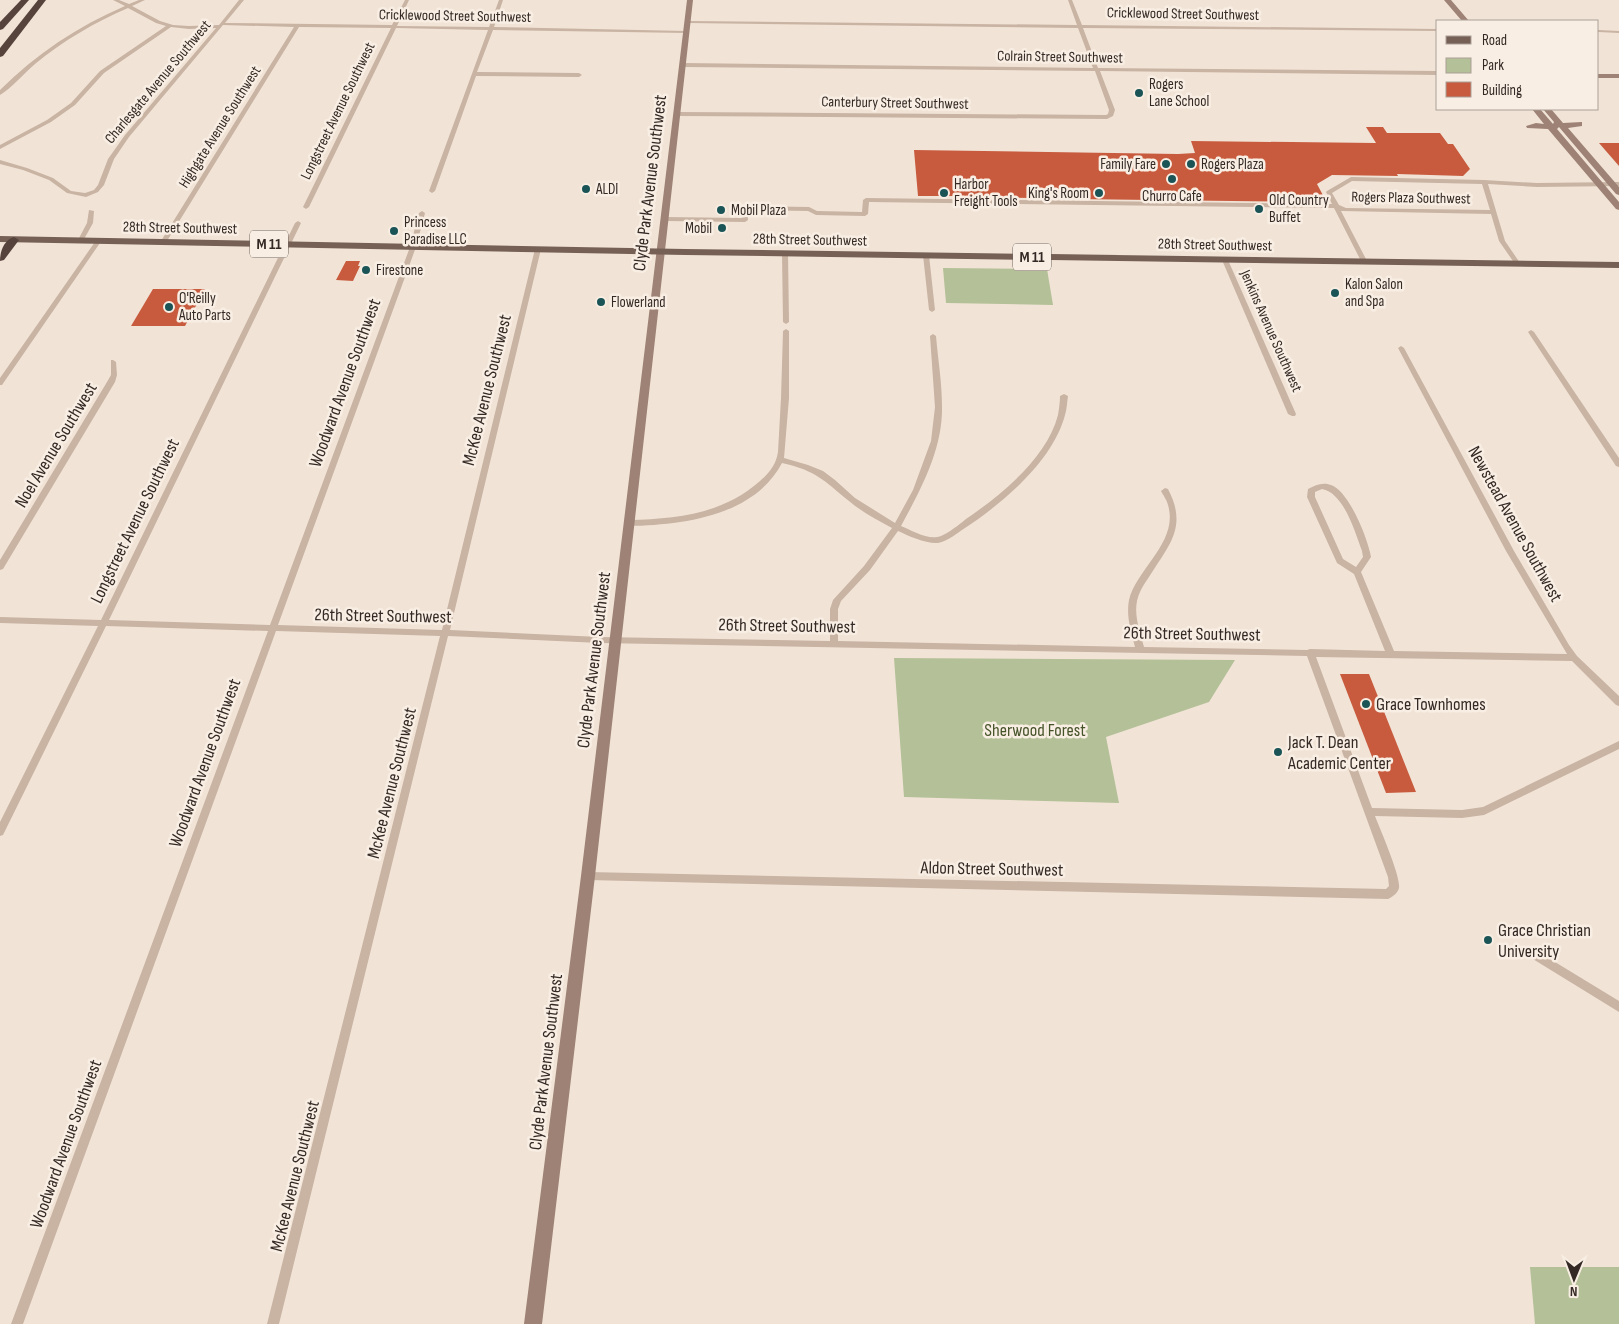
<svg xmlns="http://www.w3.org/2000/svg" width="1619" height="1324" font-family="'Sofia Sans Condensed',sans-serif">
<style>
.green{fill:#b4c097}
.building{fill:#c85b3e}
.lines{fill:none;stroke-linecap:round;stroke-linejoin:round}
.street{fill:#c9b3a3;fill-rule:evenodd}
.secondary{fill:#9d8275;fill-rule:evenodd}
.primary{fill:#766056;fill-rule:evenodd}
.highway{fill:#55433c;fill-rule:evenodd}
.poi-dot{fill:#1a5456;stroke:#f9eee3;stroke-width:2}
.labels{text-anchor:middle;dominant-baseline:central;stroke-width:5;stroke-linejoin:round;paint-order:stroke}
.far-street-label{font-size:15px;fill:#342925;stroke:#f9eee3}
.far-poi-label{font-size:15px;fill:#342925;stroke:#f9eee3;text-anchor:start}
.shield{fill:#f9eee3;stroke:#6f645e;stroke-width:1}
.shield-label{font-size:16px;font-weight:bold;fill:#342925}
.street-label{font-size:18px;fill:#342925;stroke:#f9eee3}
.poi-label{font-size:18px;fill:#342925;stroke:#f9eee3;text-anchor:start}
.park-label{font-size:18px;fill:#455329;stroke:#f9eee3}
</style>
<rect width="100%" height="100%" fill="#f1e4d7"/>
<!-- green -->
<g class="green">
<polygon points="943,268 1047,269 1053,305 946,303"/>
<polygon points="894,658 1235,660 1209,702 1106,737 1119,803 904,797"/>
<polygon points="1530,1267 1619,1267 1619,1324 1535,1324"/>
</g>
<!-- building -->
<g class="building">
<polygon points="1366,127 1383,127 1387,133 1440,133 1448,144 1453,144 1470,169 1463,176 1397,174 1398,176 1332,175 1317,184 1326,201 1322,202 1072,199 1031,196 1031,198 962,197 962,196 918,196 914,150 1178,154 1195,153 1191,141 1376,143"/>
<polygon points="1599,143 1619,143 1619,166"/>
<polygon points="346,261 360,261 358,266 360,266 353,281 336,280"/>
<polygon points="153,289 205,289 185,326 131,326"/>
<polygon points="1340,674 1369,674 1416,792 1386,793"/>
</g>
<g class="lines">
<!-- street -->
<g class="street">
<path d="M 113,0 L 119,0 L 129,4 L 139,0 L 145,0 L 132,6 L 160,21 L 173,25 L 189,26 L 219,25 L 239,0 L 244,0 L 225,23 L 392,25 L 405,0 L 409,0 L 397,26 L 489,27 L 499,0 L 503,0 L 494,27 L 687,31 L 689,32 L 687,33 L 493,30 L 477,72 L 579,73 L 582,75 L 579,77 L 476,76 L 435,191 L 432,193 L 429,191 L 488,30 L 396,28 L 309,207 L 306,209 L 303,207 L 391,28 L 299,27 L 167,241 L 164,243 L 161,241 L 294,27 L 223,25 L 129,137 L 114,159 L 104,185 L 98,192 L 86,197 L 67,193 L 49,180 L 23,170 L 0,164 L 0,160 L 27,168 L 53,178 L 71,191 L 85,193 L 94,190 L 98,185 L 108,159 L 125,135 L 216,28 L 189,29 L 171,27 L 104,73 L 75,105 L 51,122 L 0,149 L 0,145 L 47,120 L 71,103 L 100,71 L 166,26 L 156,23 L 128,8 C 95,22 63,41 35,64 C 24,73 12,88 0,95 L 0,90 C 36,54 78,26 125,6 Z"/>
<polygon points="1068,0 1072,0 1082,25 1438,29 1438,31 1083,28 1098,68 1438,71 1438,75 1100,71 1115,110 1113,116 1107,119 677,116 674,114 677,112 1106,115 1108,114 1109,110 1095,71 683,67 680,65 683,63 1093,68 1078,28 687,23 685,22 687,21 1077,25"/>
<polygon points="1598,30 1619,31 1619,33 1598,32"/>
<path d="M 1351,177 L 1484,180 L 1537,183 L 1619,182 L 1619,186 L 1537,187 L 1488,184 L 1505,241 L 1520,263 L 1517,265 L 1515,264 L 1499,241 L 1491,214 L 1341,211 L 1367,261 L 1364,263 L 1361,261 L 1334,208 L 869,202 L 868,214 L 865,216 L 816,215 L 808,211 L 748,210 L 748,220 L 745,222 L 665,221 L 662,219 L 665,217 L 742,218 L 742,208 L 745,206 L 809,207 L 817,211 L 862,212 L 863,200 L 866,198 L 1332,204 L 1326,192 L 1327,191 ZM 1352,181 L 1482,184 L 1490,210 L 1346,208 L 1339,205 L 1332,193 Z"/>
<polygon points="89,210 94,211 93,223 83,241 79,241 78,240 87,223"/>
<path d="M 422,211 L 425,213 L 416,247 L 278,625 L 442,630 L 535,249 L 538,247 L 541,249 L 450,630 L 600,637 L 830,641 L 830,609 L 833,600 L 864,566 L 892,528 C 877,520 862,512 849,501 C 823,480 817,471 782,463 C 754,516 683,525 629,526 L 625,523 L 629,520 C 676,519 723,514 760,481 C 769,473 776,465 778,452 L 781,398 L 783,331 L 786,329 L 789,331 L 789,398 L 784,458 L 808,465 L 823,471 L 835,480 L 855,498 L 895,523 L 913,490 L 931,441 L 935,407 L 930,336 L 933,334 L 936,336 C 938,359 942,383 942,406 C 943,449 921,489 901,526 C 911,530 926,539 937,537 C 945,536 960,524 966,519 C 1001,495 1047,458 1058,415 C 1059,409 1060,402 1060,396 L 1064,394 L 1068,396 C 1067,402 1067,409 1065,415 C 1053,461 1003,503 965,528 C 957,533 948,541 938,543 C 926,544 909,536 898,531 L 870,570 L 841,601 L 838,609 L 838,641 L 1135,647 C 1131,632 1126,616 1129,600 C 1137,568 1179,542 1168,505 C 1167,500 1163,495 1161,491 L 1165,488 L 1168,489 C 1188,527 1169,545 1149,577 C 1144,584 1139,592 1137,601 C 1134,616 1140,632 1144,647 L 1307,650 L 1310,649 L 1385,651 L 1354,574 L 1337,563 L 1307,497 L 1308,489 C 1316,485 1322,482 1331,485 C 1349,491 1368,539 1371,557 L 1361,572 L 1394,651 L 1567,654 L 1506,551 L 1398,348 L 1401,346 L 1404,348 L 1514,551 L 1569,645 L 1577,656 L 1619,696 L 1619,706 L 1616,705 L 1572,661 L 1316,657 L 1372,808 L 1462,810 L 1483,807 L 1619,741 L 1619,749 L 1484,815 L 1462,818 L 1375,816 C 1380,829 1401,877 1399,888 C 1398,893 1392,897 1388,899 L 588,880 L 584,879 L 583,876 L 584,873 L 588,872 L 1386,889 L 1389,886 L 1388,877 L 1307,656 L 600,643 L 448,636 L 279,1324 L 267,1324 L 440,636 L 276,631 L 23,1324 L 11,1324 L 268,631 L 106,626 L 3,835 L 0,836 L 0,822 L 98,626 L 0,623 L 0,617 L 101,620 L 295,223 L 298,221 L 301,223 L 109,620 L 270,625 L 410,247 L 419,213 ZM 1322,489 C 1344,493 1355,532 1362,551 L 1363,557 L 1356,567 L 1343,559 L 1315,497 L 1315,492 Z"/>
<polygon points="97,239 102,240 2,385 0,385 0,378"/>
<polygon points="785,251 788,253 789,322 786,324 783,322 782,253"/>
<polygon points="926,253 929,255 935,310 932,312 929,310 923,255"/>
<polygon points="1225,258 1228,260 1296,414 1295,416 1292,416 1288,414 1222,260"/>
<polygon points="1531,330 1534,332 1619,458 1619,467 1616,466 1528,332"/>
<polygon points="111,360 113,360 116,362 117,375 115,382 3,569 0,570 0,560 107,382 111,375"/>
<polygon points="1532,948 1619,1001 1619,1012 1528,956 1527,953 1528,950"/>
</g>
<!-- secondary -->
<g class="secondary">
<polygon points="687,0 693,0 595,876 542,1324 524,1324 581,876"/>
<polygon points="1444,0 1451,0 1469,21 1462,21"/>
<rect x="1598" y="74" width="21" height="4"/>
<polygon points="1532,109 1540,109 1553,124 1554,122 1543,109 1551,109 1563,123 1582,122 1582,126 1568,128 1619,187 1619,195 1616,194 1559,127 1557,129 1619,202 1619,210 1616,209 1548,129 1527,128 1526,126 1536,123 1544,124"/>
</g>
<!-- primary -->
<polygon class="primary" points="0,236 685,249 1619,262 1619,268 685,255 0,242"/>
<!-- highway -->
<g class="highway">
<polygon points="21,0 29,0 3,29 0,30 0,22"/>
<polygon points="38,0 46,0 3,56 0,57 0,48"/>
<path d="M 14,237 L 19,240 L 4,260 L 0,261 C 0,251 4,240 14,237 Z"/>
</g>
</g>
<!-- markers -->
<g class="poi-dot">
<circle cx="1139" cy="93" r="5"/>
<circle cx="1166" cy="164" r="5"/>
<circle cx="1191" cy="164" r="5"/>
<circle cx="1172" cy="179" r="5"/>
<circle cx="586" cy="189" r="5"/>
<circle cx="944" cy="193" r="5"/>
<circle cx="1099" cy="193" r="5"/>
<circle cx="1259" cy="209" r="5"/>
<circle cx="721" cy="210" r="5"/>
<circle cx="722" cy="228" r="5"/>
<circle cx="394" cy="231" r="5"/>
<circle cx="366" cy="270" r="5"/>
<circle cx="1335" cy="293" r="5"/>
<circle cx="601" cy="302" r="5"/>
<circle cx="169" cy="307" r="5"/>
<circle cx="1366" cy="704" r="5"/>
<circle cx="1278" cy="752" r="5"/>
<circle cx="1488" cy="940" r="5"/>
</g>
<g class="labels">
<!-- far-street labels -->
<g class="far-street-label">
<text transform="translate(1183 14) rotate(1)">Cricklewood Street Southwest</text>
<text transform="translate(455 16) rotate(1)">Cricklewood Street Southwest</text>
<text transform="translate(1060 57) rotate(1)">Colrain Street Southwest</text>
<text transform="translate(158 82) rotate(-50)">Charlesgate Avenue Southwest</text>
<text transform="translate(895 103) rotate(1)">Canterbury Street Southwest</text>
<text transform="translate(338 111) rotate(-64)">Longstreet Avenue Southwest</text>
<text transform="translate(220 127) rotate(-58)">Highgate Avenue Southwest</text>
<text transform="translate(1411 198) rotate(1)">Rogers Plaza Southwest</text>
<text transform="translate(180 228) rotate(1)">28th Street Southwest</text>
<text transform="translate(810 240) rotate(1)">28th Street Southwest</text>
<text transform="translate(1215 245) rotate(1)">28th Street Southwest</text>
<text transform="translate(1271 331) rotate(66)">Jenkins Avenue Southwest</text>
</g>
<!-- far-poi labels -->
<g class="far-poi-label">
<text x="1149" y="84">Rogers<tspan x="1149" dy="17">Lane School</tspan></text>
<text x="1156" y="164" text-anchor="end">Family Fare</text>
<text x="1201" y="164">Rogers Plaza</text>
<text x="954" y="184">Harbor<tspan x="954" dy="17">Freight Tools</tspan></text>
<text x="596" y="189">ALDI</text>
<text x="1089" y="193" text-anchor="end">King's Room</text>
<text x="1172" y="196" text-anchor="middle">Churro Cafe</text>
<text x="1269" y="200">Old Country<tspan x="1269" dy="17">Buffet</tspan></text>
<text x="731" y="210">Mobil Plaza</text>
<text x="404" y="222">Princess<tspan x="404" dy="17">Paradise LLC</tspan></text>
<text x="712" y="228" text-anchor="end">Mobil</text>
<text x="376" y="270">Firestone</text>
<text x="1345" y="284">Kalon Salon<tspan x="1345" dy="17">and Spa</tspan></text>
<text x="179" y="298">O'Reilly<tspan x="179" dy="17">Auto Parts</tspan></text>
<text x="611" y="302">Flowerland</text>
</g>
<!-- shield labels -->
<g class="shield">
<rect x="250" y="230.5" width="38" height="27" rx="4"/>
<rect x="1013" y="243.5" width="38" height="27" rx="4"/>
</g>
<g class="shield-label">
<text x="269" y="244">M 11</text>
<text x="1032" y="257">M 11</text>
</g>
<!-- street labels -->
<g class="street-label">
<text transform="translate(650 183) rotate(-83)">Clyde Park Avenue Southwest</text>
<text transform="translate(345 383) rotate(-70)">Woodward Avenue Southwest</text>
<text transform="translate(487 390) rotate(-76)">McKee Avenue Southwest</text>
<text transform="translate(56 445) rotate(-59)">Noel Avenue Southwest</text>
<text transform="translate(135 521) rotate(-64)">Longstreet Avenue Southwest</text>
<text transform="translate(1515 524) rotate(61)">Newstead Avenue Southwest</text>
<text transform="translate(383 616) rotate(1)">26th Street Southwest</text>
<text transform="translate(787 626) rotate(1)">26th Street Southwest</text>
<text transform="translate(1192 634) rotate(1)">26th Street Southwest</text>
<text transform="translate(594 660) rotate(-83)">Clyde Park Avenue Southwest</text>
<text transform="translate(205 763) rotate(-70)">Woodward Avenue Southwest</text>
<text transform="translate(392 783) rotate(-76)">McKee Avenue Southwest</text>
<text transform="translate(992 869) rotate(1)">Aldon Street Southwest</text>
<text transform="translate(546 1062) rotate(-83)">Clyde Park Avenue Southwest</text>
<text transform="translate(66 1144) rotate(-70)">Woodward Avenue Southwest</text>
<text transform="translate(295 1176) rotate(-76)">McKee Avenue Southwest</text>
</g>
<!-- poi labels -->
<g class="poi-label">
<text x="1376" y="704">Grace Townhomes</text>
<text x="1288" y="742">Jack T. Dean<tspan x="1288" dy="21">Academic Center</tspan></text>
<text x="1498" y="930">Grace Christian<tspan x="1498" dy="21">University</tspan></text>
</g>
<!-- park labels -->
<g class="park-label">
<text x="1035" y="730">Sherwood Forest</text>
</g>
</g>
<!-- legend -->
<rect x="1436" y="20" width="162" height="90" fill="#f9eee3" stroke="#aa9f97"/>
<rect x="1446" y="36" width="25" height="8" fill="#766056" stroke="#aa9f97"/>
<text x="1482" y="45" font-size="15" fill="#342925">Road</text>
<rect x="1446" y="58" width="25" height="15" fill="#b4c097" stroke="#aa9f97"/>
<text x="1482" y="70" font-size="15" fill="#342925">Park</text>
<rect x="1446" y="82" width="25" height="15" fill="#c85b3e" stroke="#aa9f97"/>
<text x="1482" y="95" font-size="15" fill="#342925">Building</text>
<!-- north arrow -->
<g transform="translate(1574 1279) rotate(181)" stroke="#f9eee3" stroke-width="4" paint-order="stroke">
<path d="M0-4L9 19L0 12L-9 19Z" fill="#342925"/>
<text y="-8" font-size="14" font-weight="bold" text-anchor="middle" fill="#342925">N</text>
</g>
</svg>
